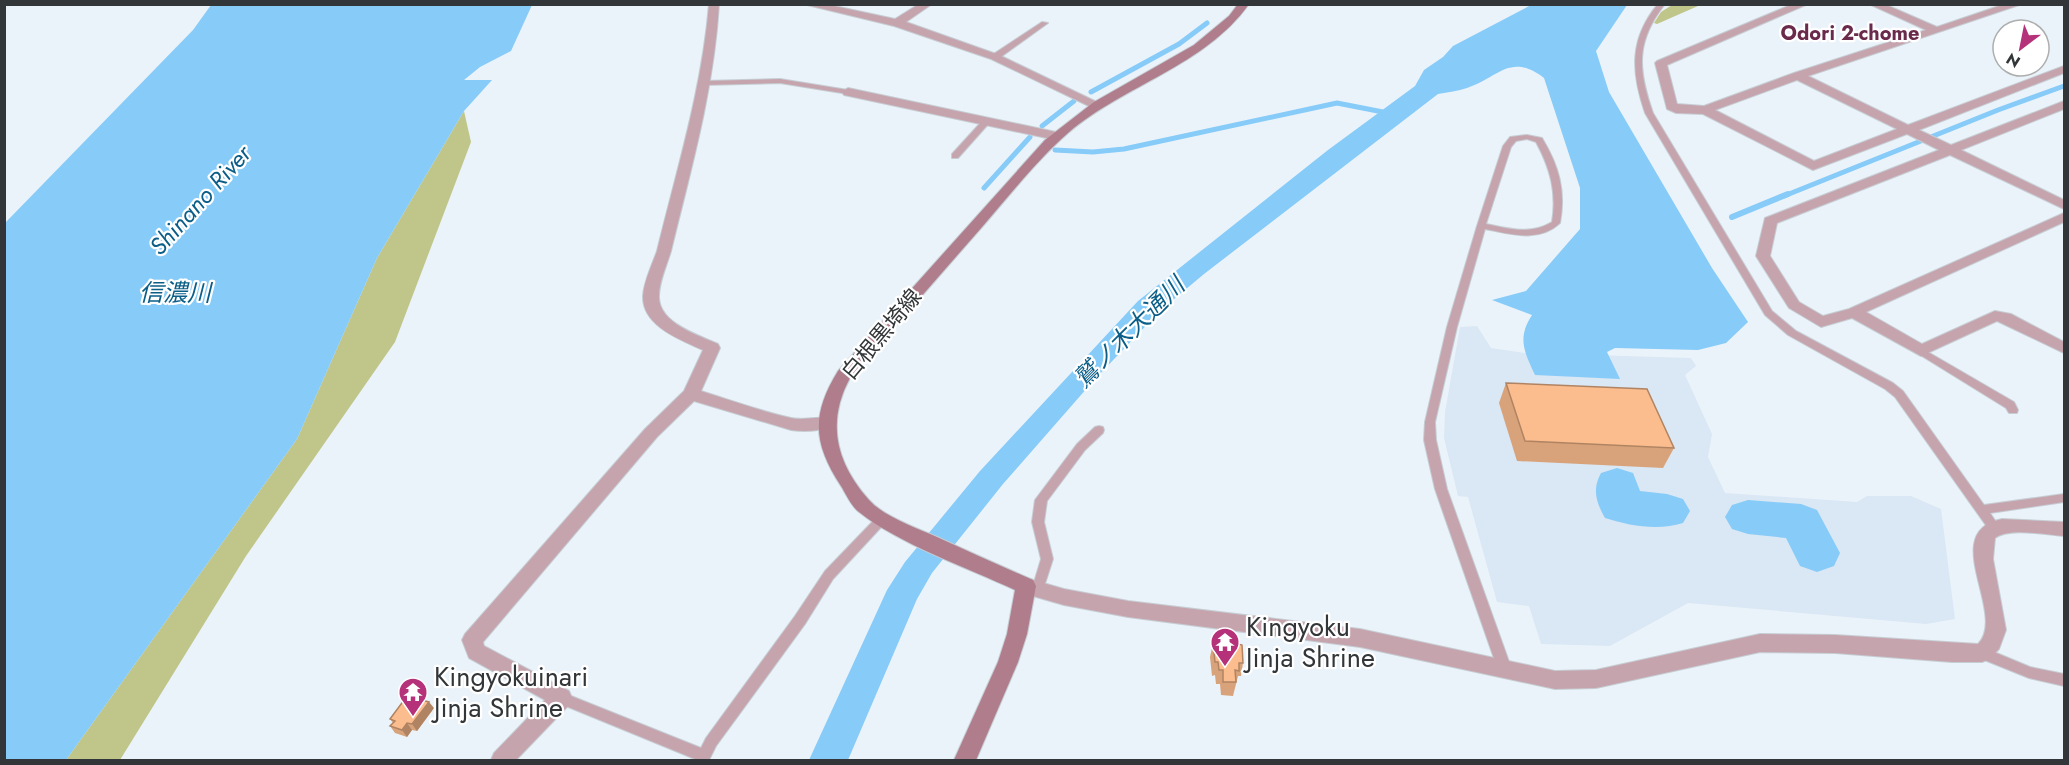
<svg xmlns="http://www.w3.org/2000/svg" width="2069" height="765" font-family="Jost,'Noto Sans JP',sans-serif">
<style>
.built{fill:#dae7f4}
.green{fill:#c0c689}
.water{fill:#87cbf8}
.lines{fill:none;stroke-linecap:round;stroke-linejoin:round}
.stream-far1{stroke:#87cbf8;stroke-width:5}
.stream{stroke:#87cbf8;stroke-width:6}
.river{fill:#87cbf8;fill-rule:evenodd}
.service-casing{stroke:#c6cdd3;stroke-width:2}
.minor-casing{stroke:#c6cdd3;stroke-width:2}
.tertiary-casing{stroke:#c6cdd3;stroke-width:2}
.secondary-casing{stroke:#c6cdd3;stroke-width:2}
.service{fill:#c6a4ad;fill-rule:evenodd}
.minor{fill:#c6a4ad;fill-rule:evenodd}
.tertiary{fill:#c6a4ad;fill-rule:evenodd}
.secondary{fill:#af7d8b;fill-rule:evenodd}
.wall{fill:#d8a37a}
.shaded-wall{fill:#b08463}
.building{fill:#fbbd8e;stroke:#b08463;stroke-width:1.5}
.labels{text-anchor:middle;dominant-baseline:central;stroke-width:4.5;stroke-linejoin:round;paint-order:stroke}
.far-neighbourhood-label{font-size:20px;font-weight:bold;fill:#6a2a4b;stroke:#fff}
.street-label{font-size:22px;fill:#323638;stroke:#fff}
.water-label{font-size:24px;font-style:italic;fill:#0b5e88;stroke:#fff}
.near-poi-label{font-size:27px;fill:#323638;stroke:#fff;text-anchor:start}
</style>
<rect width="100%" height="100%" fill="#ebf3fa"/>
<!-- built -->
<polygon class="built" points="1477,326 1491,348 1525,353 1691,358 1696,366 1685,375 1712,434 1708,457 1725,493 1857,502 1867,496 1911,496 1941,509 1955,619 1926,624 1688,603 1610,646 1541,644 1529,606 1497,602 1468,497 1458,496 1444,438 1445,412 1460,327"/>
<!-- green -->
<g class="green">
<polygon points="1672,5 1698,6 1657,24 1654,23 1661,12"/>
<polygon points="464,111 471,142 395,342 246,556 120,760 66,760 297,439 377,258"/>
</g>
<!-- water -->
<g class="water">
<polygon points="211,5 532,5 511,51 480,67 464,80 492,80 464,111 377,258 297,439 66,760 5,760 5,223 193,30"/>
<path d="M 1531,5 L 1627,5 L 1596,51 L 1609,92 L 1712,268 L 1748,322 L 1726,343 L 1698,350 L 1615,348 L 1607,352 L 1620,379 L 1535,375 C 1524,351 1517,338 1532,315 L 1492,300 L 1526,291 L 1580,229 L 1580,188 L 1544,78 C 1510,52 1498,78 1467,88 C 1458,91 1448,92 1438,94 L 1204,274 L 1161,310 L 1095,379 L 1003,484 L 932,573 L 917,599 L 848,760 L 809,760 L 887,590 L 905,562 L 980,471 L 1138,301 L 1328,150 L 1415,86 L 1424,70 L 1443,57 L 1453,46 Z"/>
</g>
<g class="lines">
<!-- stream-far1 -->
<g class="stream-far1">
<polyline points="1091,92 1179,44 1207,23"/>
<polyline points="1042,126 1074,101"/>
<polyline points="1055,150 1093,152 1124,149 1337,103 1388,113"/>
<polyline points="984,188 1030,137"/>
<polyline points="1784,196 1998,110 2064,86"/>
</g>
<!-- stream -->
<polyline class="stream" points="1732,217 1788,194"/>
<!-- river -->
<g class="river">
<path d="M 1617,468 L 1633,473 L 1640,491 L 1667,494 L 1683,499 L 1690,511 L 1683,523 C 1658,531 1630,526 1605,518 C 1596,502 1592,489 1601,473 Z"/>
<polygon points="1748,500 1801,504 1817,510 1840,553 1834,566 1817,572 1800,566 1786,538 1748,534 1732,529 1725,517 1732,505"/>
</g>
<!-- service casing -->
<g class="service-casing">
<g id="service">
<path d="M 1658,4 L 1665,4 C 1635,42 1638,70 1653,113 L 1772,311 L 1796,331 L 1893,383 L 1903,391 L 1984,505 L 2064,494 L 2064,502 L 1990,513 L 2000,528 L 1998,531 L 1994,533 L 1990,531 L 1895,397 L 1885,389 L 1788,335 L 1765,315 L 1645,113 C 1631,72 1629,39 1658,4 Z"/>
<polygon points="1042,22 1048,23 998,59 992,59 992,55"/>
<polygon points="780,79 848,90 852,92 848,94 780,83 704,85 700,83 704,81"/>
<polygon points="984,119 990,119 991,121 958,158 952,158 952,154"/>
<path d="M 1527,135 L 1542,138 C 1559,166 1566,191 1560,223 C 1539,243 1510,234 1485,229 L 1457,327 L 1435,422 L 1436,440 L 1447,489 L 1512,670 L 1510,674 L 1505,676 L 1500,674 L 1498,670 L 1435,489 L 1424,440 L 1425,422 L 1447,327 L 1477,226 L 1503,146 L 1510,137 ZM 1527,139 L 1536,142 C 1550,168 1557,192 1552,222 C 1530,235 1510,229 1486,224 L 1511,147 L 1516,141 Z"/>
<polygon points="1921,348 2014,402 2018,410 2017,413 2009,413 2006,408 1917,353 1916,351 1917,349"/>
<polygon points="1099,426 1103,427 1104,430 1103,433 1085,450 1047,501 1044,522 1053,559 1042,593 1038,594 1034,593 1032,589 1041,559 1032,522 1035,500 1077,444 1095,427"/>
<polygon points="881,515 885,517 887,520 885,523 833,579 805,624 716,746 709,760 695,760 695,759 556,702 554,698 556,694 561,692 701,748 706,738 795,616 825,571 877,517"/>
<polygon points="1982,647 2030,667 2064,674 2064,686 2029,678 1977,657 1975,653 1977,649"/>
</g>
</g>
<!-- minor casing -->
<g class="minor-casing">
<g id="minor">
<polygon points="803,4 825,4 895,19 919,4 932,4 906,22 999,55 1103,105 1101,108 1093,108 991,59 894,26"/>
<path d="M 1793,4 L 1808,4 L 1667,65 L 1677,104 L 1704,106 L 1794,73 L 1926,30 L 1869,4 L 1884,4 L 1937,27 L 2005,4 L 2022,4 L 1808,76 L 1908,125 L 2064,66 L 2064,73 L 1919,130 L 1951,145 L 2064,101 L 2064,109 L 1961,150 L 2064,200 L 2064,209 L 1950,155 L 1777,223 L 1770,256 L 1799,302 L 1823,316 L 1849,309 L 2064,213 L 2064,222 L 1866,312 L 1922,344 L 1995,311 L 2011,314 L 2064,342 L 2064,353 L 1997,321 L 1921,356 L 1852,318 L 1821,327 L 1789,308 L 1756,256 L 1765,218 L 1939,150 L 1907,134 L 1813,170 L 1703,114 L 1676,113 L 1667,109 L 1655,63 L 1657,61 ZM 1797,80 L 1897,129 L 1814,161 L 1715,110 Z"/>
<polygon points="848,88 1056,132 1062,136 1056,140 844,95 842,92"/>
<path d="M 664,247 L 671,251 C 667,265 659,281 659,296 C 658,323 698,335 718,344 L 720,348 L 701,391 C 730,400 760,411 791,418 C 805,421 819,415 832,419 L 835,423 L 832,427 C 818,431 805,432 791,430 L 694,401 L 657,437 L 483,642 L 484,646 L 569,691 L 572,698 L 569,705 L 516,760 L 491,760 L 494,753 L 545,700 L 469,658 L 462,640 L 465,634 L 645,429 L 684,391 L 703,350 C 681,340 642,326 643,296 C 644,281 652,265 657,251 Z"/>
<path d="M 2002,519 L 2064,522 L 2064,536 C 2047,535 2009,527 1995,538 L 1993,559 L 2006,630 L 1999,649 L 1989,659 L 1982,662 L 1952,662 L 1835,653 L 1760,652 L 1596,688 L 1555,689 L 1360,647 L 1128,617 L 1064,605 L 1019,592 L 1016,586 L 1019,580 L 1026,578 L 1064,589 L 1128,601 L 1360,629 L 1555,671 L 1596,670 L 1760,634 L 1835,635 L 1978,644 C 2008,614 1937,532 2002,519 Z"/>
</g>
</g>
<!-- tertiary casing -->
<g class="tertiary-casing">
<path id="tertiary" d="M 709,4 L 719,4 C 714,89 691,169 671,251 L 664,255 L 657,251 C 677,169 702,89 709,4 Z"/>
</g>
<!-- secondary casing -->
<g class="secondary-casing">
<path id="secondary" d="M 1238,4 L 1249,4 C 1205,66 1124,85 1068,133 C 1036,161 1010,195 982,227 C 938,277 894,328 850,378 C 826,422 836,463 869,500 C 883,516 916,528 937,537 C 969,552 1001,566 1033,580 L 1036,586 L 1027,634 L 1018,662 L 976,760 L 954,760 L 998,662 L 1007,634 L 1015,590 C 968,568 899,544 859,512 C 851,506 846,494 841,486 C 813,443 811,415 838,371 L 1045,140 L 1094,102 L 1194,45 L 1229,16 Z"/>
</g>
<!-- service -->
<use href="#service" class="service"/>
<!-- minor -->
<use href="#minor" class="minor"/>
<!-- tertiary -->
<use href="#tertiary" class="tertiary"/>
<!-- secondary -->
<use href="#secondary" class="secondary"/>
</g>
<!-- wall -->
<g class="wall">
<polygon points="1506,383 1674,448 1663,468 1517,461 1499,403"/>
<polygon points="1215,638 1238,644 1243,663 1241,676 1238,676 1233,696 1221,695 1220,684 1216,684 1215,675 1212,676 1210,657 1213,643 1214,643"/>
<polygon points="434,708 417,731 412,730 407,737 395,733 390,726 393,723 390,719"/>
</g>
<!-- shaded-wall -->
<g class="shaded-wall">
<polygon points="429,702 434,708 417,731 412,724"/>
<polygon points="407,723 412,730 407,737 402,730"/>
</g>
<!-- building -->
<g class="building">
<polygon points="1506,383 1647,389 1674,448 1525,441"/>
<polygon points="1215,638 1237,639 1238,644 1242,645 1243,663 1239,663 1239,671 1235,670 1236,682 1223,682 1223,670 1219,670 1218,662 1215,662 1213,643 1216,643"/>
<polygon points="407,696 429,702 412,724 407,723 402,730 390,726 395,721 390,719"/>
</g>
<!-- icons -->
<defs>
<g id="temple-pin" transform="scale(1.5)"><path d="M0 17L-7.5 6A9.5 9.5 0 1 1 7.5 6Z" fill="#b5327b" stroke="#fff"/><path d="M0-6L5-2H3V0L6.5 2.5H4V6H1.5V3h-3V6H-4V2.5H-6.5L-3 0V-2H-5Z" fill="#fff"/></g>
</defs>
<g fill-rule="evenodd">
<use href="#temple-pin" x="1225" y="642"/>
<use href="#temple-pin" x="413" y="692"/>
</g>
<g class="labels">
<!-- far-neighbourhood labels -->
<g class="far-neighbourhood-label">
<text x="1850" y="33">Odori 2-chome</text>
</g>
<!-- street labels -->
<g class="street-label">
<text transform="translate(881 334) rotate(-50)">白根黒埼線</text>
</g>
<!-- water labels -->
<g class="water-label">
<text transform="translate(200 200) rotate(-48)">Shinano River</text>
<text x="175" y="292">信濃川</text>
<text transform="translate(1129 332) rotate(-45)">鷲ノ木大通川</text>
</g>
<!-- near-poi labels -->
<g class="near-poi-label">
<text x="1246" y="626">Kingyoku<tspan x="1246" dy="31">Jinja Shrine</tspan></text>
<text x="434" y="676">Kingyokuinari<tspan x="434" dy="31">Jinja Shrine</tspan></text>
</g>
</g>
<!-- border -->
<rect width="2069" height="765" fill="none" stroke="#323638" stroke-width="12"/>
<!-- north arrow -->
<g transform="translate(2021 48) rotate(212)"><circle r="28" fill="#ffffff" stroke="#adafaf" stroke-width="1.5"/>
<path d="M0-4.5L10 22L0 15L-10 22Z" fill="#b5327b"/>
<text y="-9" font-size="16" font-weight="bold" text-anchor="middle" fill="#323638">N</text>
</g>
</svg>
